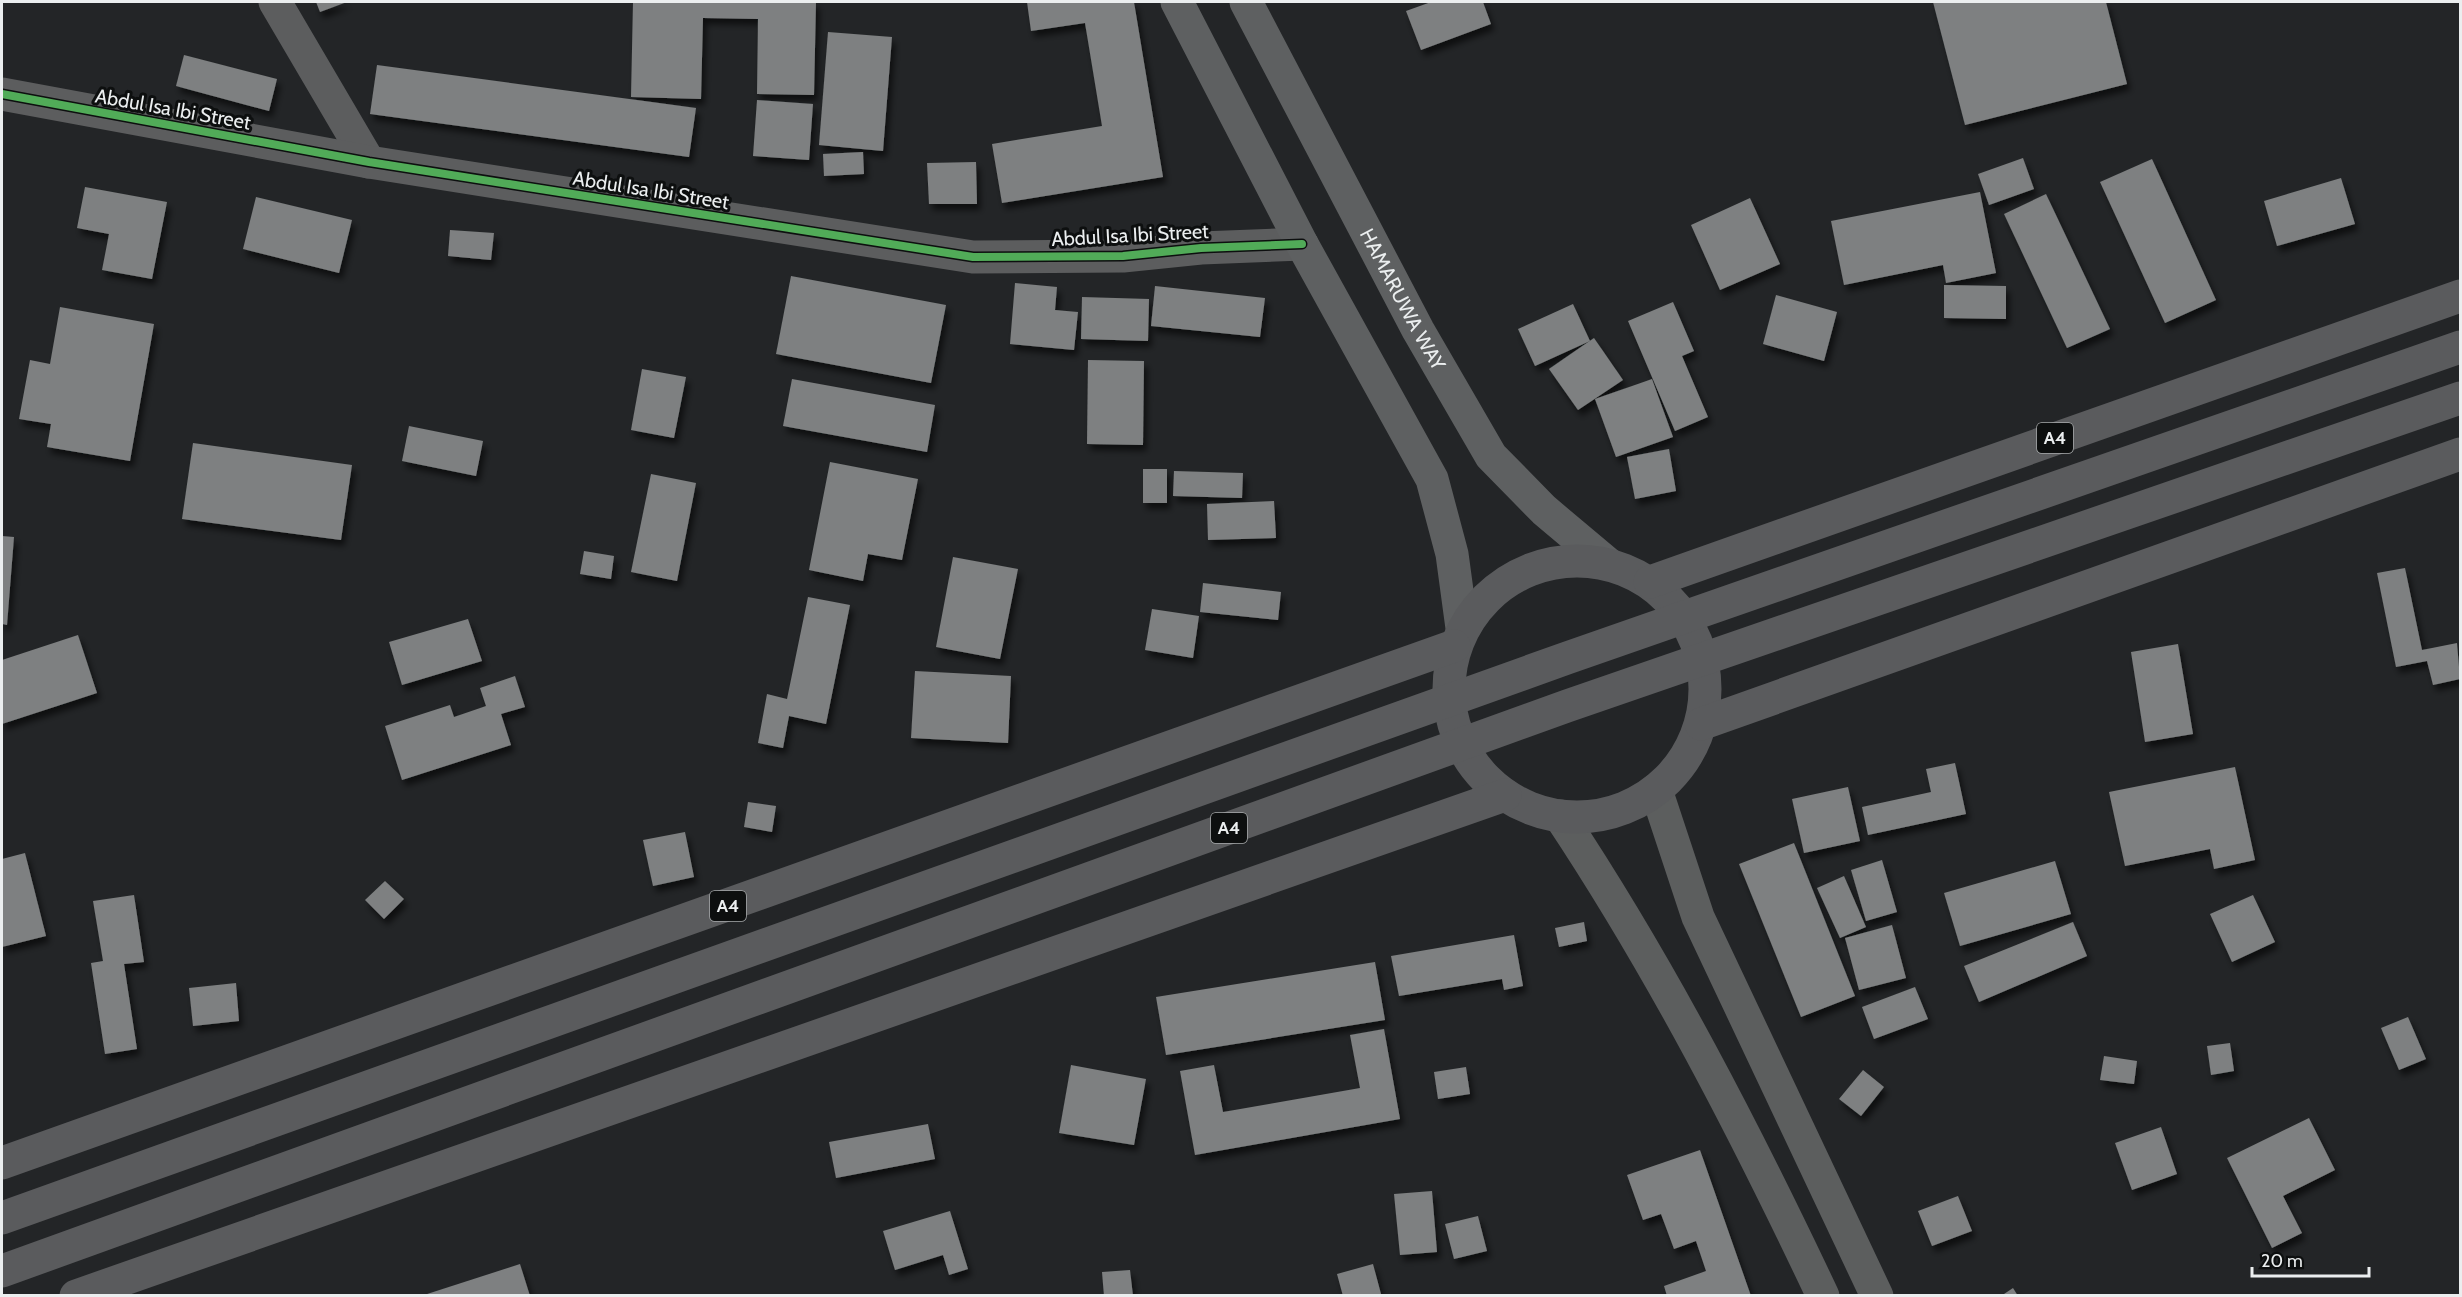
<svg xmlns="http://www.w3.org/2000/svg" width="2462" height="1297" font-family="Cabin,sans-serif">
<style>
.building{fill:#7e8081;filter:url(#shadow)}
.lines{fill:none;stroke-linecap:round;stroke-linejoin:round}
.street{stroke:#5c5d5e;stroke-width:33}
.secondary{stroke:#5e6061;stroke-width:33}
.primary{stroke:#5c5e5e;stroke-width:33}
.highway{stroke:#5a5b5d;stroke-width:33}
.cycleway-casing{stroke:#0d0f0f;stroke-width:11}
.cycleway{stroke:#51ab58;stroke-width:8}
.labels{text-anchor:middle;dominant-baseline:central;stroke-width:6;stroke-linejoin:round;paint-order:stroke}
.shield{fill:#0d0f0f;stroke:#a8abac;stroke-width:1.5}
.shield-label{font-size:18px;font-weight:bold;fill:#ebeeef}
.street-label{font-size:20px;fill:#ebeeef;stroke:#0d0f0f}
</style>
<defs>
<filter id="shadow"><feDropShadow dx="3.5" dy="6" stdDeviation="3" flood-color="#0009"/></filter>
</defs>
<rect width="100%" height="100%" fill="#232527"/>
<!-- building -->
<g class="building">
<polygon points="316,2 347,2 320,12"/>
<polygon points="633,2 816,2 814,95 757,94 758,19 703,18 701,99 631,97"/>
<polygon points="1027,2 1134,2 1163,177 1002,203 992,144 1102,126 1085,23 1031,31"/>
<polygon points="1431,2 1483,2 1491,24 1421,50 1406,11"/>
<polygon points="1933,2 2106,2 2127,84 1965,125"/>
<polygon points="828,32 892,37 883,151 819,145"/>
<polygon points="184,55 277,79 269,111 176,86"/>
<polygon points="377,65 696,108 689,157 370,114"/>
<polygon points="757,100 813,104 809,160 753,156"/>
<polygon points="863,152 864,174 824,176 823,154"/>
<polygon points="2023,158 2034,189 1989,205 1978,174"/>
<polygon points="2152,159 2216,300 2165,323 2100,182"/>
<polygon points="976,162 977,204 929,204 927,163"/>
<polygon points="2341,178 2355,224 2277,246 2264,201"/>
<polygon points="85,187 167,202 152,279 102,270 109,234 77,228"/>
<polygon points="1980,192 1996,273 1946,283 1943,265 1844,285 1831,221"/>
<polygon points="2046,194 2110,329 2067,348 2004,214"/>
<polygon points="256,197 352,220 339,273 243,249"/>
<polygon points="1750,198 1780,264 1720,290 1691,225"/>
<polygon points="450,230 494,233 491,260 448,256"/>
<polygon points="791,276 946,305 931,383 776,354"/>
<polygon points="1015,283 1057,287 1055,310 1078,312 1074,350 1010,344"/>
<polygon points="1944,285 2006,286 2006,319 1944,318"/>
<polygon points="1155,286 1265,298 1260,337 1151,326"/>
<polygon points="1776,295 1837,312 1824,361 1763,344"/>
<polygon points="1082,297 1149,299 1148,341 1081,339"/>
<polygon points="1673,302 1694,351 1682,356 1708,417 1675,431 1628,321"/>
<polygon points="1573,304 1590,341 1535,366 1518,329"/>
<polygon points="60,307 154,324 130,461 47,447 51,424 19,419 30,360 50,364"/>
<polygon points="1594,338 1623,380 1578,410 1549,369"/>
<polygon points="1088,360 1144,361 1143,445 1087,444"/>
<polygon points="642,369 686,377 674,438 631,430"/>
<polygon points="792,379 935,405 927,452 783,426"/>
<polygon points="1652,379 1673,437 1616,457 1595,399"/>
<polygon points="409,426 483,441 476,476 402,461"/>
<polygon points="193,443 352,465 341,540 182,519"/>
<polygon points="1669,449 1676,491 1635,499 1627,457"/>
<polygon points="830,462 918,479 902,560 868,554 863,581 809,570"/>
<rect x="1143" y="469" width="24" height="34"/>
<polygon points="1174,471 1243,473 1242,498 1173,496"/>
<polygon points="651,474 696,483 677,581 631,572"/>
<polygon points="1274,501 1276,538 1208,540 1207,504"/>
<polygon points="2,536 14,537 7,625 2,624"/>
<polygon points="584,551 614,556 611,579 580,574"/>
<polygon points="953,557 1018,569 1000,659 936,647"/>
<polygon points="2405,568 2422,650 2457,643 2460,679 2433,685 2427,661 2396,667 2377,573"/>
<polygon points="1203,583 1281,592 1278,620 1200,612"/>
<polygon points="808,597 850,605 826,724 789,716 783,748 758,743 767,694 787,699"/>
<polygon points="1152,609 1199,616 1193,658 1145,650"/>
<polygon points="468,619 482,661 402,685 389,642"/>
<polygon points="78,635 97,693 2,724 2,660"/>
<polygon points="2178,644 2193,734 2145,742 2131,652"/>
<polygon points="915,671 1011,676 1008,743 911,738"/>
<polygon points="515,676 525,707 501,714 511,745 402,780 385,726 450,705 454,717 486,706 480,688"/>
<polygon points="1955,763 1966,814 1868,835 1862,807 1931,792 1926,769"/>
<polygon points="2235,767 2255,860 2214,869 2210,849 2125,866 2109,792"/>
<polygon points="1848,787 1860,841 1804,853 1792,799"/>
<polygon points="748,802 776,806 772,832 744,827"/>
<polygon points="685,832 694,877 653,886 643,840"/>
<polygon points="1794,843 1855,996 1801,1017 1739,864"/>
<polygon points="25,853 46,936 2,947 2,859"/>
<polygon points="1882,860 1897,912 1866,921 1851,870"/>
<polygon points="2055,861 2071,914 1960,946 1944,893"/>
<polygon points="1844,876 1866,927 1840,938 1817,888"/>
<polygon points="385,881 404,899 384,919 365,900"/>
<polygon points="134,895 144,962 124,964 137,1049 105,1054 91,963 103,961 93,901"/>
<polygon points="2253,895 2275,942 2232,962 2210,914"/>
<polygon points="1584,922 1587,941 1559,947 1555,928"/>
<polygon points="2073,922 2087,956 1979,1002 1964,966"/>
<polygon points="1892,925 1906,978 1859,990 1845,938"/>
<polygon points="1514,935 1523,986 1504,990 1502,979 1399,996 1391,956"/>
<polygon points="1375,962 1385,1020 1166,1055 1156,997"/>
<polygon points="236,983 239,1021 193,1026 189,988"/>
<polygon points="1915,987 1928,1019 1874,1039 1862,1007"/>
<polygon points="2408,1017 2426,1059 2399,1070 2381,1028"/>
<polygon points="1384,1029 1400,1119 1195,1155 1180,1071 1214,1065 1223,1112 1360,1088 1350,1035"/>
<polygon points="2230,1043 2234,1071 2211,1075 2207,1046"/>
<polygon points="2104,1056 2137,1061 2134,1084 2100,1080"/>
<polygon points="1071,1065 1146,1079 1134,1145 1059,1133"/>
<polygon points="1466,1067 1470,1094 1438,1099 1434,1072"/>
<polygon points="1863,1070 1884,1087 1861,1116 1839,1099"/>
<polygon points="2309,1118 2335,1170 2283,1196 2302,1233 2272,1248 2227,1158"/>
<polygon points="928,1124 935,1159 836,1178 829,1142"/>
<polygon points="2161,1127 2177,1174 2132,1190 2115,1143"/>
<polygon points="1700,1150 1751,1296 1667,1296 1664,1286 1706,1271 1696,1241 1674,1249 1661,1214 1643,1220 1627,1175"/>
<polygon points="1432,1191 1437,1252 1400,1255 1394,1194"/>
<polygon points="1958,1196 1972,1231 1932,1246 1918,1211"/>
<polygon points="950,1211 968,1269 949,1275 943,1255 895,1270 883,1231"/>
<polygon points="1478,1216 1487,1251 1454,1259 1445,1224"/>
<polygon points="520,1264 530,1296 424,1296 424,1295"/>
<polygon points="1373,1264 1381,1294 1343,1296 1337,1274"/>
<polygon points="1130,1270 1133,1296 1104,1296 1102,1272"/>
<polygon points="2013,1288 2018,1296 2001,1296"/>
</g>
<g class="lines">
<!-- street -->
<g class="street">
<polyline points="275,2 369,162"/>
<polyline points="2,94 369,162 973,257 1123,256 1201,248 1302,244"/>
</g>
<!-- secondary -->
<g class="secondary">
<polyline points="1177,2 1302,244 1432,479 1452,554 1462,628"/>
<path id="s1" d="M 1246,2 L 1418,330 L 1491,456 L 1544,510 L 1607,563"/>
</g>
<!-- primary -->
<g class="primary">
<polyline points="1656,790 1698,917 1877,1296"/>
<path d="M 1560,816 C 1661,968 1745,1131 1823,1296"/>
</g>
<!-- highway -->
<g class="highway">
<circle cx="1577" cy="689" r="128"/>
<polyline points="1650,582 2460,296"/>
<polyline points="1701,724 2460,454"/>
<polyline points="2,1163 1454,646"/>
<polyline points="2,1218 1567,658 2460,347"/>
<polyline points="2,1271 1567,706 2460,398"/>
<polyline points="76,1296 1505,795"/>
</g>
<!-- cycleway casing -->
<g class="cycleway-casing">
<polyline id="cycleway" points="2,94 369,162 973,257 1123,256 1201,248 1302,244"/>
</g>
<!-- cycleway -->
<use href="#cycleway" class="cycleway"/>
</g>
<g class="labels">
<!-- shield labels -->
<g class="shield">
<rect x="2037" y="423" width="36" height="30" rx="4.5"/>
<rect x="1211" y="813" width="36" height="30" rx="4.5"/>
<rect x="710" y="891" width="36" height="30" rx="4.5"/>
</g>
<g class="shield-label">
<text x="2055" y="438">A4</text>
<text x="1229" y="828">A4</text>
<text x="728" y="906">A4</text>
</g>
<!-- street labels -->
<g class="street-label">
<text transform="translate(173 109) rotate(10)">Abdul Isa Ibi Street</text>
<text transform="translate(651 190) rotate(9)">Abdul Isa Ibi Street</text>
<text transform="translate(1130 235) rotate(-3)">Abdul Isa Ibi Street</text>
<text stroke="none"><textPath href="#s1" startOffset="336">HAMARUWA WAY</textPath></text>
</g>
</g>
<!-- border -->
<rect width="2462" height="1297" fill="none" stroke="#ebeeef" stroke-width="6"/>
<!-- scale -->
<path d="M2252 1267v9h117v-9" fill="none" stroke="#ebeeef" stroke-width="3"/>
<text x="2261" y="1267" font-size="18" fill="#ebeeef" stroke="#0d0f0f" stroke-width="4.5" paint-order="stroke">20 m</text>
</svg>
